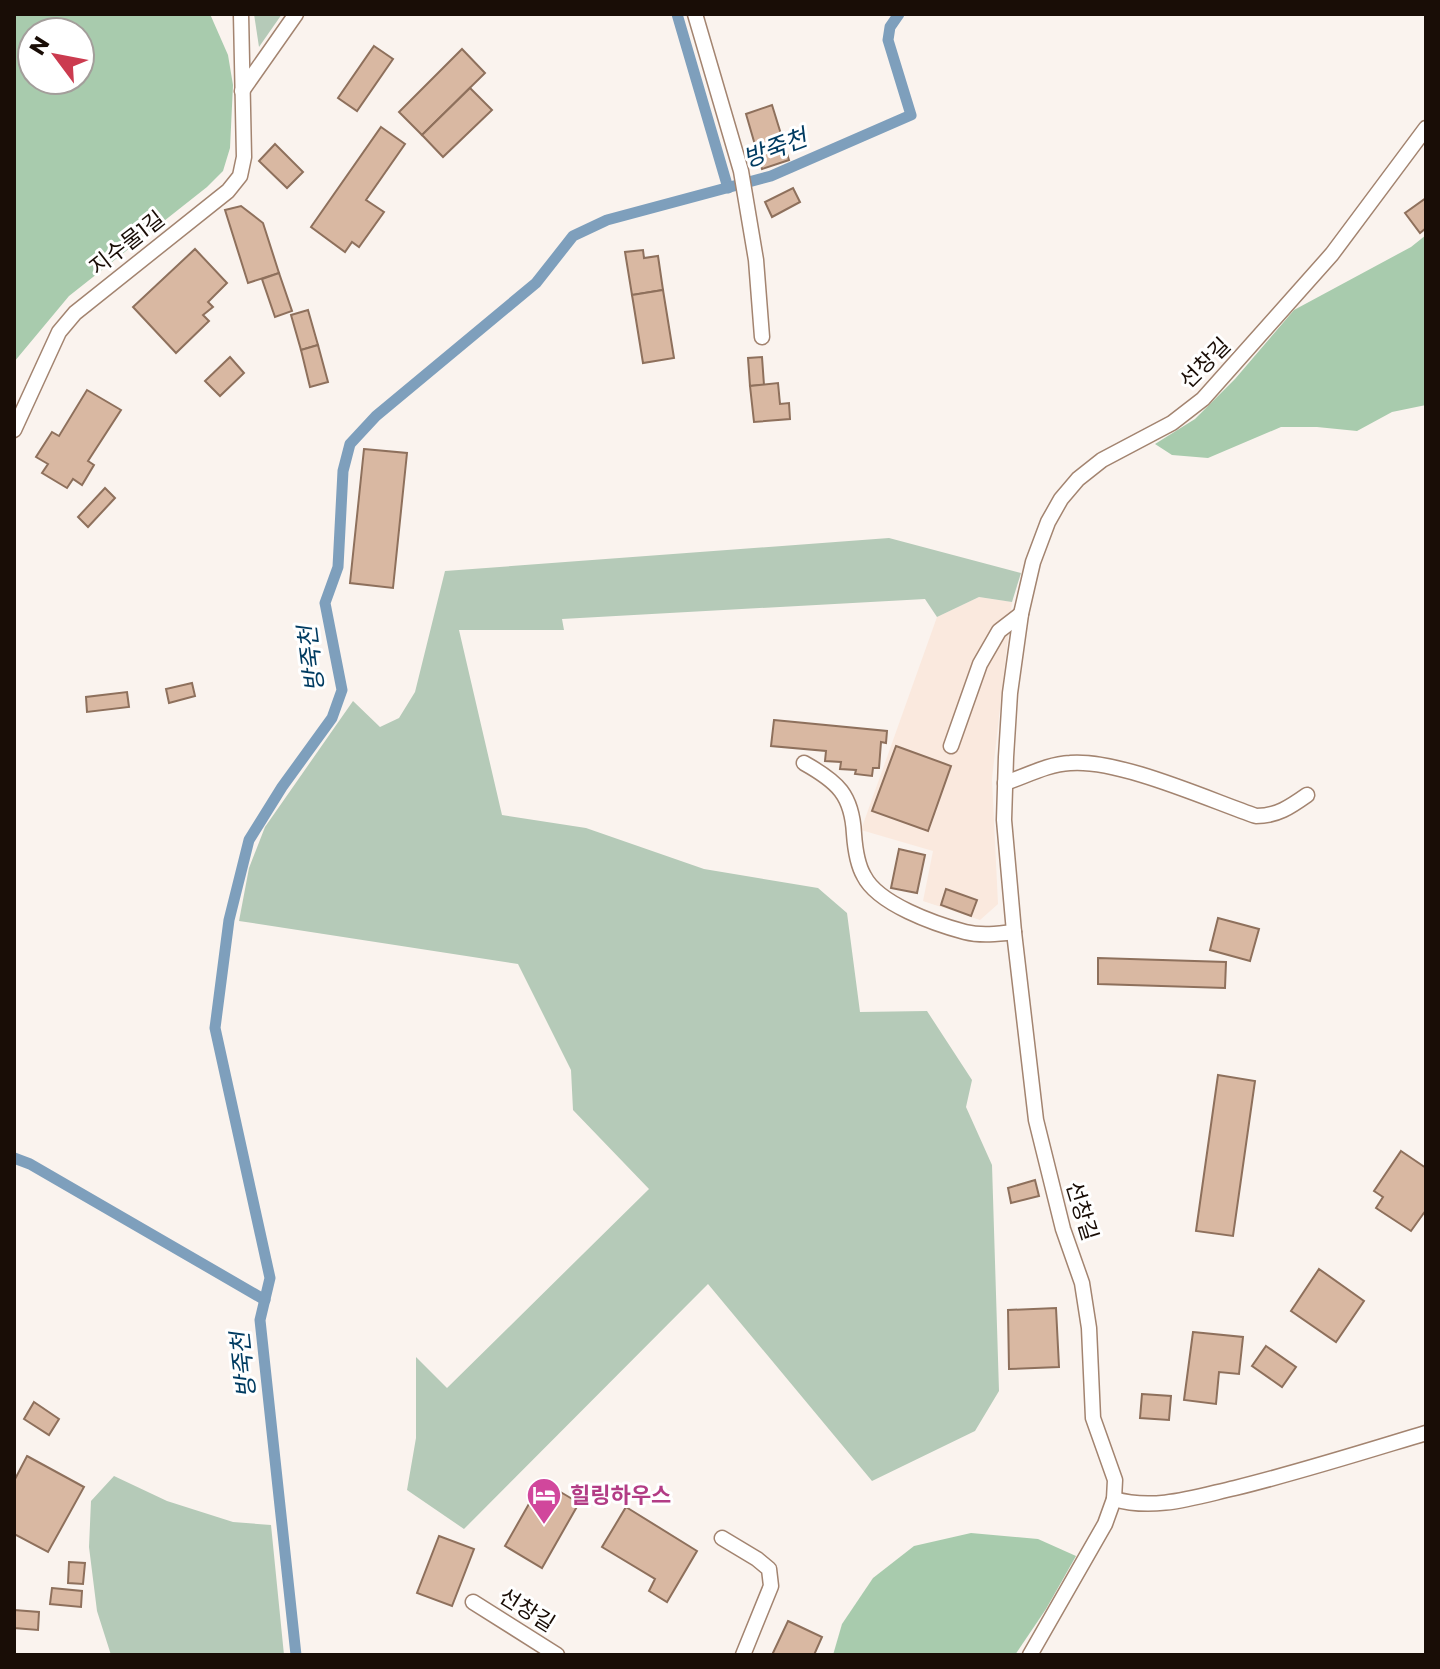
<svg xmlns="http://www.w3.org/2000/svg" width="1440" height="1669" font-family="Poppins,'Noto Sans KR',sans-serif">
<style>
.built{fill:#fae9de}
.green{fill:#b5cab8}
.forest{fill:#a8cbad;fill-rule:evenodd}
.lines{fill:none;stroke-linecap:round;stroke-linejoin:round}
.stream{stroke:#7e9fbc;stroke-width:11}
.building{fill:#d9b8a2;stroke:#8e705c;stroke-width:2}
.lane-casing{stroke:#a38470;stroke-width:17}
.lane{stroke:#fff;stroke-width:14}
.labels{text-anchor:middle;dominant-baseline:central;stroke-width:6;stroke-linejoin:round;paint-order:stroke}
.street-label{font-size:22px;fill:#190d06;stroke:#fff}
.hotel-label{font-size:22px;font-weight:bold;fill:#b23c85;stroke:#fff;text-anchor:start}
.water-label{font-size:24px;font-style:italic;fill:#003b61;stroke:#fff}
</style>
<rect width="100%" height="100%" fill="#faf3ee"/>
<!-- built -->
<polygon class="built" points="979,597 1012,602 992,779 998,904 980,920 923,901 933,851 861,830 937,617"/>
<!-- green -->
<g class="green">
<polygon points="254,14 282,14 259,47"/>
<polygon points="889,538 1021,573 1012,602 979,597 937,617 925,599 562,619 564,630 459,630 502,815 586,828 704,869 818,888 847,913 860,1012 927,1011 972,1080 966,1107 992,1165 999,1391 975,1431 872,1481 708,1284 464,1529 407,1490 416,1438 416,1357 447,1388 649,1189 573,1110 571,1070 518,964 239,921 249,868 265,827 353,701 380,727 399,718 415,692 445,571"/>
<polygon points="114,1476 167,1501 233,1522 271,1525 284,1655 111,1655 97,1611 89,1547 91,1501"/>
</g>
<!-- forest -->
<g class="forest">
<path d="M 14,14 L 210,14 L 228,55 L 233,85 L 230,148 L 223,171 L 207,187 L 69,296 L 14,362 ZM 32,32 L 80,32 L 80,80 L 32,80 Z"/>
<polygon points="1426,235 1426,405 1392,412 1357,431 1317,427 1281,427 1208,458 1172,455 1155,444 1195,419 1235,379 1294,310 1411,247"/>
<polygon points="971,1533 1038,1539 1076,1556 1046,1609 1015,1655 833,1655 842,1624 873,1578 914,1546"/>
</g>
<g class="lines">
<!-- stream -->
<g class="stream">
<polyline points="677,14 728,188"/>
<polyline points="14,1158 30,1164 265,1300"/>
<polyline points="296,1655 260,1320 270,1278 215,1028 229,920 249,840 282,787 332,718 342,690 325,603 338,567 343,471 350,444 376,416 536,283 573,236 607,220 771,176 911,115 888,40 890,27 899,14"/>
</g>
</g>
<!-- building -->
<g class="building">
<polygon points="374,46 393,59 357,111 338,98"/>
<polygon points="462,49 485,73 422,135 399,112"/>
<polygon points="470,88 492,110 443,157 422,135"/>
<polygon points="772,105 789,160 762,169 746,114"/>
<polygon points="381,127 405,144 366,200 384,212 359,247 352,242 345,252 311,227"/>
<polygon points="275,144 303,172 287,188 259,161"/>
<polygon points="793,188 800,202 772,217 765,202"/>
<polygon points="1426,198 1426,228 1420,233 1405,213"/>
<polygon points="241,206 263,223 279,273 248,283 225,210"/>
<polygon points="195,249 227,283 208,302 213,307 203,315 209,321 176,353 133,307"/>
<polygon points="643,250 644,258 658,256 663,290 632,295 625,252"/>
<polygon points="279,273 292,311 275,317 262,279"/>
<polygon points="663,290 674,358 643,363 632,295"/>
<polygon points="308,310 318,345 301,350 291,315"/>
<polygon points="318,345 328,382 310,387 301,350"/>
<polygon points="230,357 244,373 220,396 205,381"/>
<polygon points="762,357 764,385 750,386 748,358"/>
<polygon points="778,383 780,404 789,403 790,419 754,422 750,386"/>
<polygon points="87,390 121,410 88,461 94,465 82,485 73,479 67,488 42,473 48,464 36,457 52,432 59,436"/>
<polygon points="364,449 407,453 393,588 350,583"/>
<polygon points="105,488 115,498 88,527 78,517"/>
<polygon points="192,683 195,696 169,703 166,689"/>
<polygon points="127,692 129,707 87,712 86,697"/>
<polygon points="774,720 887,731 886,743 881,742 879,768 873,768 872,776 855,774 856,770 840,769 841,762 825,761 826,751 771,746"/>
<polygon points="896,746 951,766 928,831 872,811"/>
<polygon points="899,849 925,855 917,893 891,888"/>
<polygon points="946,889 977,900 971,916 941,905"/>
<polygon points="1218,918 1259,929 1250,961 1210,950"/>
<polygon points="1098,958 1226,962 1225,988 1098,984"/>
<polygon points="1218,1075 1255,1081 1233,1236 1196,1231"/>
<polygon points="1401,1151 1426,1168 1426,1210 1411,1231 1376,1208 1383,1197 1374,1191"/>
<polygon points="1035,1180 1039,1196 1011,1203 1008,1188"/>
<polygon points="1319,1269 1364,1301 1336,1342 1291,1311"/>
<polygon points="1056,1308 1059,1367 1009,1369 1008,1310"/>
<polygon points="1193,1332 1243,1337 1239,1374 1219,1372 1216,1404 1184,1400"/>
<polygon points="1266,1346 1296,1367 1282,1387 1252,1366"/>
<polygon points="1142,1394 1171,1396 1169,1420 1140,1418"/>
<polygon points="34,1402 59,1419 49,1435 24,1419"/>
<polygon points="27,1456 84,1487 48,1552 14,1534 14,1481"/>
<polygon points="542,1481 579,1503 542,1568 505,1546"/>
<polygon points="626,1507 697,1551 667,1602 649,1591 655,1579 602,1547"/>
<polygon points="439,1536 474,1549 452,1606 417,1593"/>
<polygon points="69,1562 85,1563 83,1584 68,1583"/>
<polygon points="52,1588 82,1591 81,1607 50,1604"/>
<polygon points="14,1610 39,1612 38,1630 14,1628"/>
<polygon points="788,1621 822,1637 814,1655 772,1655"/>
</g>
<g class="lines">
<!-- lane casing -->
<g class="lane-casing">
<g id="lane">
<polyline points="695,14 741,171 756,260 762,337"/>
<polyline points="242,91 296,14"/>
<polyline points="14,430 59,332 75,313 228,191 240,176 244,157 241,14"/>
<polyline points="951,746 980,664 999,631 1021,614"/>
<path d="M 804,763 C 838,782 852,795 854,834 C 855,848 857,864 864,876 C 878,904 935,924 965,932 C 981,936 998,934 1014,932"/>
<path d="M 1005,783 C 1026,776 1048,764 1070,763 C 1119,759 1207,799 1256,816 C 1277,816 1290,807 1307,795"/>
<path d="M 1114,1499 C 1155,1511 1195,1497 1235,1488 C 1300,1472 1363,1452 1426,1433"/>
<polyline points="722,1538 757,1559 769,1569 771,1586 743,1655"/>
<polyline points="473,1602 557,1655"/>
<polyline points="1030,1655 1105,1524 1114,1499 1115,1480 1093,1418 1089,1328 1082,1283 1063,1229 1036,1120 1014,932 1004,820 1006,757 1010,693 1021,614 1033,562 1048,522 1061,499 1078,479 1102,460 1172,423 1203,399 1332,254 1426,128"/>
</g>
</g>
<!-- lane -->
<use href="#lane" class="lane"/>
</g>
<!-- icons -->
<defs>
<g id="hotel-pin" transform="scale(1.8)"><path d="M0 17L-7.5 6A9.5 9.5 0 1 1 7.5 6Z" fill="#d1479c" stroke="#fff"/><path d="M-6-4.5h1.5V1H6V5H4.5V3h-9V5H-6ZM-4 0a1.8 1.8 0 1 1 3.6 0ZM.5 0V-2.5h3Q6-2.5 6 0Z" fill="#fff"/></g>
</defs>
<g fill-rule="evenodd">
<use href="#hotel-pin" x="544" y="1495"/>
</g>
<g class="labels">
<!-- street labels -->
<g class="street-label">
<text transform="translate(127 243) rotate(-38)">지수물1길</text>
<text transform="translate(1205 363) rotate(-45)">선창길</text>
<text transform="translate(1082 1211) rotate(73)">선창길</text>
<text transform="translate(527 1610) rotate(32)">선창길</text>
</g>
<!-- hotel labels -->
<g class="hotel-label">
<text x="570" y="1495">힐링하우스</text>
</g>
<!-- water labels -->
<g class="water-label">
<text transform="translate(775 148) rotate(-21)">방죽천</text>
<text transform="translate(311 659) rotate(-97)">방죽천</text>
<text transform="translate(243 1365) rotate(-96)">방죽천</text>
</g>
</g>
<!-- border -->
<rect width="1440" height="1669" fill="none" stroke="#190d06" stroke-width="32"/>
<!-- north arrow -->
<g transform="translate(56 56) rotate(302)"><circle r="38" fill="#ffffff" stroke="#a39e9b" stroke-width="2"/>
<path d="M0-6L14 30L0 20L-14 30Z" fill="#cb3b4f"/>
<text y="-12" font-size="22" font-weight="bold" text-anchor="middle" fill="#190d06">N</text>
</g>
</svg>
